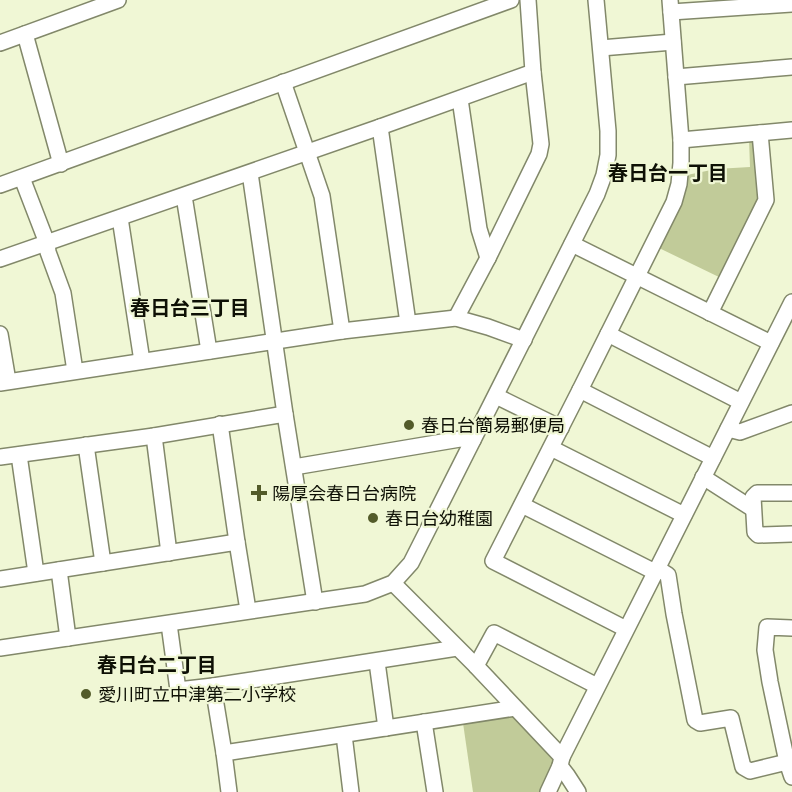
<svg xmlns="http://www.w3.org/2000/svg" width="792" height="792" font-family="'Titillium Web','Noto Sans JP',sans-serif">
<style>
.green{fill:#c1cb99}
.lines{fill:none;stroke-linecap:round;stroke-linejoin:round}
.minor-casing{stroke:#82886a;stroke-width:18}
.minor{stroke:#fff;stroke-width:15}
.poi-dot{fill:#535b2a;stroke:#f0f7d5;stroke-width:2}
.labels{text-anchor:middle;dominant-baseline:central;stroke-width:4.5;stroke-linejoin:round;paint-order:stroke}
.poi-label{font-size:18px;fill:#0e1005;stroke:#f0f7d5;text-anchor:start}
.neighbourhood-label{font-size:20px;font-weight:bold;fill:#0e1005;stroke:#f0f7d5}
</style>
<rect width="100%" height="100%" fill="#f0f7d5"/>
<!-- green -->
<g class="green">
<polygon points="756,138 760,201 721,278 659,248 680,206 687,175 716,169 750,167 749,139"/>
<polygon points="512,713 558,761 543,792 473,792 463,723"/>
</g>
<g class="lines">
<!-- minor casing -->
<g class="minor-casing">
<g id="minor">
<polyline points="671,12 792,4"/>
<polyline points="25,34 61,164"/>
<polyline points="0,43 118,0"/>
<polyline points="601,48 673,42"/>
<polyline points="676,77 792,67"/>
<polyline points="283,82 322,196 342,331"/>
<polyline points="460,99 479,229 488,258"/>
<polyline points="380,127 408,323"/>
<polyline points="681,140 792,130"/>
<polyline points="22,178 47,243 48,252 63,293 75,371"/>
<polyline points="0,185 511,0"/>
<polyline points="184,196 209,351"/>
<polyline points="120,218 142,361"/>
<polyline points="572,244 771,343"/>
<polyline points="0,259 380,127 533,72 528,0"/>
<polyline points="710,313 766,200 760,133"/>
<polyline points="456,318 488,258 539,154 541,144 533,72"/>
<polyline points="0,334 8,381"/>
<polyline points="608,334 741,402"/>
<polyline points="0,383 342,331 456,318 488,327 524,340"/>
<polyline points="580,390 713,458"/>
<polyline points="496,396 561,428"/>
<polyline points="285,414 315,602"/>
<polyline points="220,424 237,542"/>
<polyline points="728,429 740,432 792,413"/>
<polyline points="154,436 169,553"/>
<polyline points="86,445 103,563"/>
<polyline points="551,448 684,515"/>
<polyline points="19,455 36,573"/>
<polyline points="0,457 154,436 285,414 250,173"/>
<polyline points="294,467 460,439 473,440"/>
<polyline points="703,477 753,509"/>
<polyline points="792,493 757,493 753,497 755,532 758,535 792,534"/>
<polyline points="522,505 655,572"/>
<polyline points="657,568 668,575 674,614 695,720 700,723 731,718 743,767 750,771 787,762"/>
<polyline points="59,570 68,638"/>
<polyline points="0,579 237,542 248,610"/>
<polyline points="393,583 476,666 562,757 560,766 567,775 578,792"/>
<polyline points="169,624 178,690 213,686 457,648"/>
<polyline points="792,628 767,627 765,650 770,682 787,762 792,777"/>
<polyline points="626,629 493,561 580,390 674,202 679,184 681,163 681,140 670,0"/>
<polyline points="0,648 365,594 393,583 411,563 597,194 604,175 608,155 608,131 596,0"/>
<polyline points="377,662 386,728"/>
<polyline points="476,666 494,633 597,686"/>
<polyline points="213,686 224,753"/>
<polyline points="424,722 435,792"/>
<polyline points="344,735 351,792"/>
<polyline points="562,757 792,302"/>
<polyline points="229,792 224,753 515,708"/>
<polyline points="548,792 560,766"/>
</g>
</g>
<!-- minor -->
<use href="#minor" class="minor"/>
</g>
<!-- markers -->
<g class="poi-dot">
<circle cx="409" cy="425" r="6"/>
<path d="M256 484h6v6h6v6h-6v6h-6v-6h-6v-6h6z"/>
<circle cx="373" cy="518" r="6"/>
<circle cx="86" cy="694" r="6"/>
</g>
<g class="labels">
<!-- poi labels -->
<g class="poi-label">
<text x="421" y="425">春日台簡易郵便局</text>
<text x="272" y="493">陽厚会春日台病院</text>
<text x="385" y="518">春日台幼稚園</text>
<text x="98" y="694">愛川町立中津第二小学校</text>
</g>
<!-- neighbourhood labels -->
<g class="neighbourhood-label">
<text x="668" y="172">春日台一丁目</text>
<text x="190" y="307">春日台三丁目</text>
<text x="157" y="664">春日台二丁目</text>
</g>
</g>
</svg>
